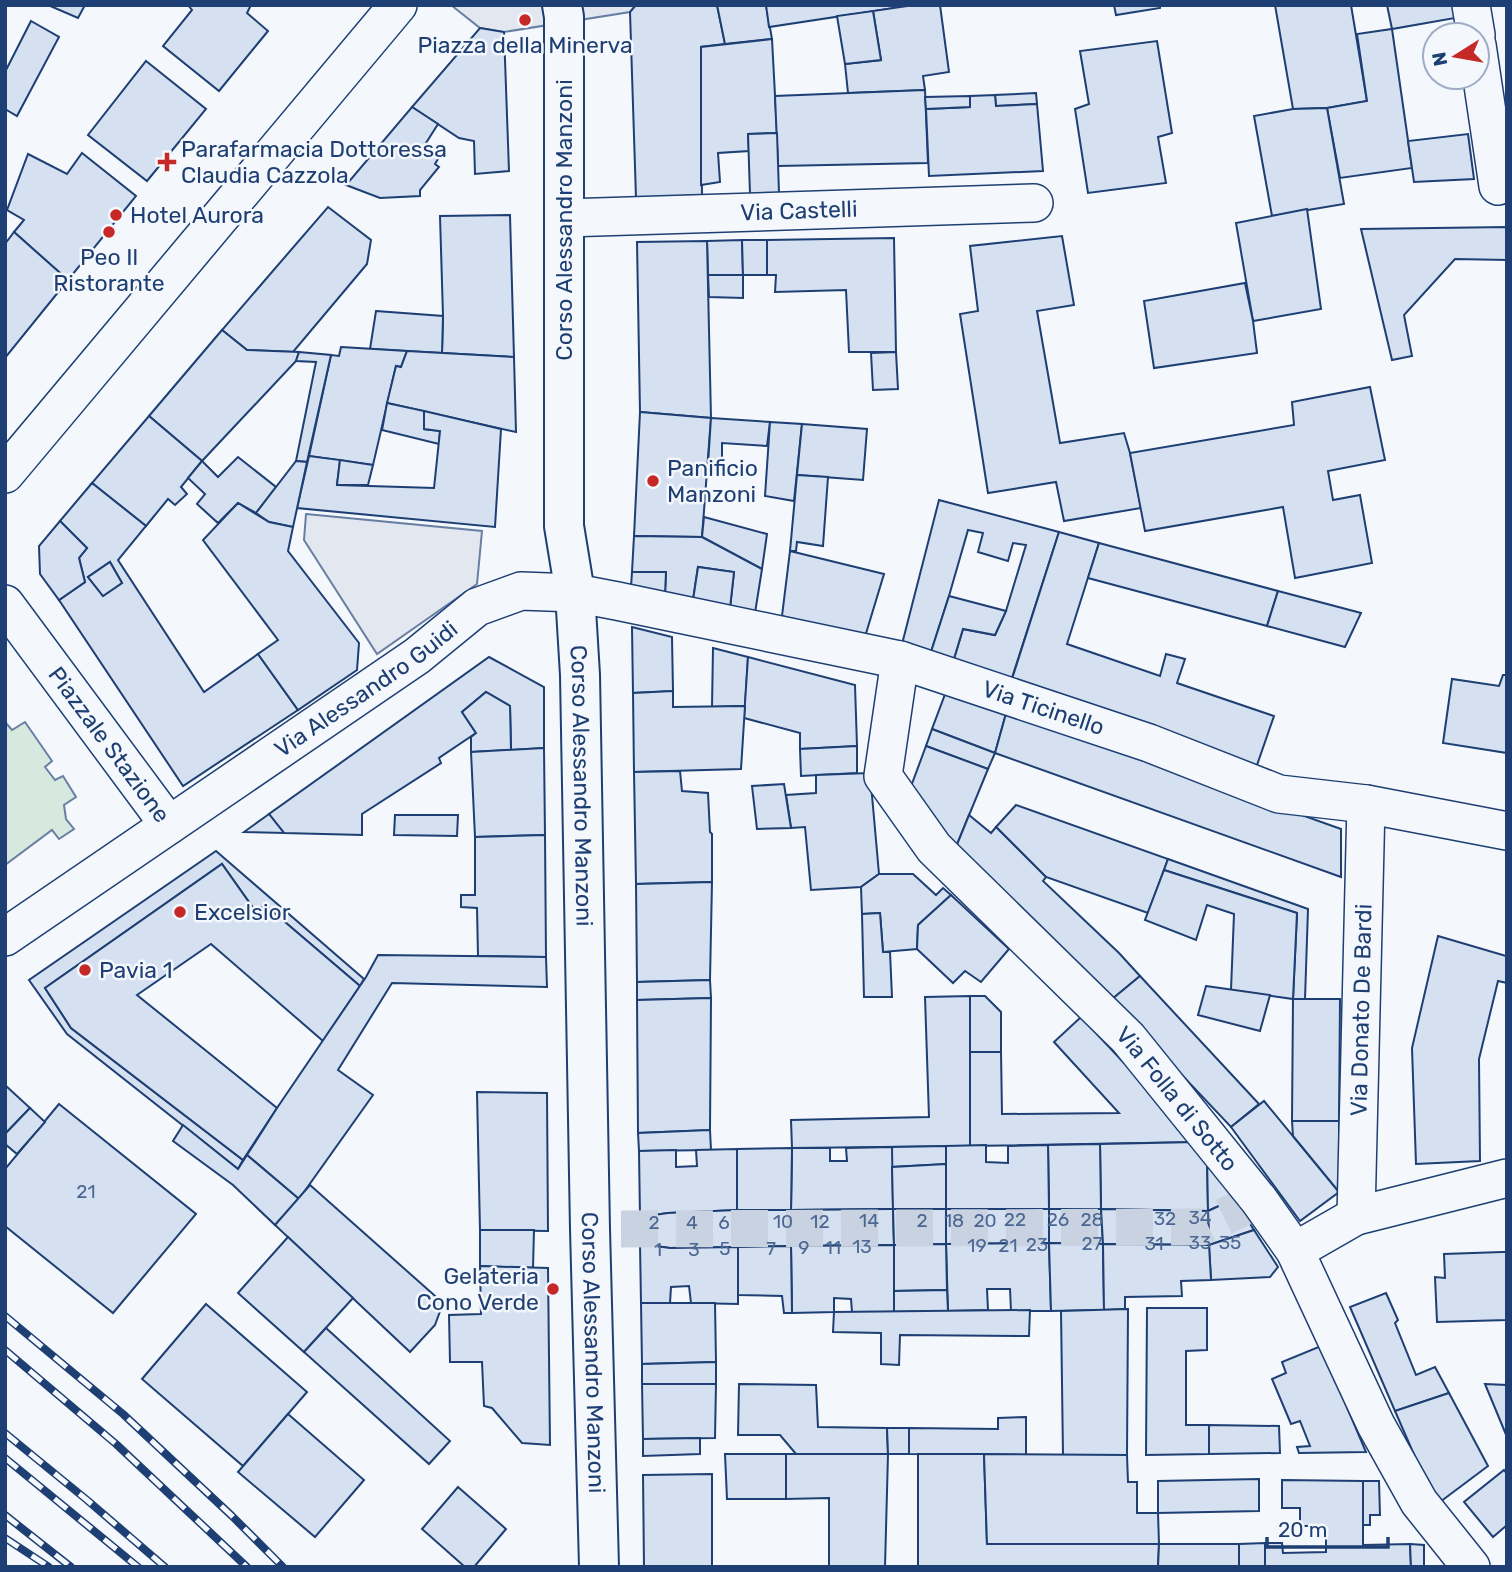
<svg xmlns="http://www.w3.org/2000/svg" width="1512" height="1572" font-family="Rubik,sans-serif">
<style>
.green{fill:#d7e8df;stroke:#687fa3;stroke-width:2}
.parking{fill:#e3e8f0;stroke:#687fa3;stroke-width:2}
.building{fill:#d5e0f0;stroke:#1d3f73;stroke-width:2;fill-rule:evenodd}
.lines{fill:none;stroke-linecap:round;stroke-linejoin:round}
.street-tunnel{stroke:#c9d2e0;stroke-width:37;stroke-dasharray:37 18;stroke-linecap:butt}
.street-casing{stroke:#1d3f73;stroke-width:40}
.secondary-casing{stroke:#1d3f73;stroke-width:42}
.street{stroke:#f4f7fb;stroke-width:37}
.secondary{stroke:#f4f7fb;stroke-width:38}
.rail-casing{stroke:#1d3f73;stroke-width:8}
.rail{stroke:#f4f7fb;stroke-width:5;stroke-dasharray:16;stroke-linecap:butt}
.poi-dot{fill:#c62828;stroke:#f4f7fb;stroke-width:2.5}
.labels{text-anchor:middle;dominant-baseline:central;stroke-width:5;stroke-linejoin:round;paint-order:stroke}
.number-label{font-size:19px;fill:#4b6792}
.poi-label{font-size:23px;fill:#1d3f73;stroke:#f4f7fb;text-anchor:start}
.street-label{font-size:23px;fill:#1d3f73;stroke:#f4f7fb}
</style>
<rect width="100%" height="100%" fill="#f4f7fb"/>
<!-- green -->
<polygon class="green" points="5,722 12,730 25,722 52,761 45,767 55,780 63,776 76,797 64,805 66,819 74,829 59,839 52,830 5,865"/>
<!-- parking -->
<g class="parking">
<polygon points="451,5 636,5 630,12 504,32 480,28"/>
<polygon points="306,514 482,531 477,584 377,654 304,540"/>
</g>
<!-- building -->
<g class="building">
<polygon points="48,5 85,5 78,18"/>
<polygon points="188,5 251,5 247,13 268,31 219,91 163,46 192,10"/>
<polygon points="636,5 717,5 725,44 701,47 702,195 636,198 630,12"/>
<polygon points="717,5 766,5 772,39 725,44"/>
<polygon points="766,5 914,5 769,27"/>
<polygon points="914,5 940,5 949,72 923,76 925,90 848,93 845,64 881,60 873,11"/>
<polygon points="1114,5 1160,5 1160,8 1116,15"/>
<polygon points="1275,5 1351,5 1367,101 1327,108 1293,109"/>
<polygon points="1387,5 1453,5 1455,18 1392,29"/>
<polygon points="873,11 881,60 845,64 837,16"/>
<polygon points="31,21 59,37 17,116 5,109 5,72"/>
<polygon points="480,28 504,32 509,171 475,174 474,141 459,138 412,107"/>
<polygon points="1392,29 1412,168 1340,178 1327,108 1367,101 1357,34"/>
<polygon points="772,39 777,133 748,134 749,151 718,153 720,182 701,185 701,47"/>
<polygon points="1157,41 1172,133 1158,137 1166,183 1088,193 1075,109 1089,104 1080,51"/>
<polygon points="146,61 206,109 147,181 88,135"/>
<polygon points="925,90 928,163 778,166 775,96"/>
<polygon points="1036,93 1037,104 996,106 995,95"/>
<polygon points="995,95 996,106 1037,104 1043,171 929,176 926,109 970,107 970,96"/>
<polygon points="970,96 970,107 926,109 925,97"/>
<polygon points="412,107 438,124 426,143 441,154 435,164 439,167 420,190 420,196 380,198 346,185"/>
<polygon points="1327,108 1344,204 1272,216 1254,116 1293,109"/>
<polygon points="777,133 779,193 750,194 748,134"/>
<polygon points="1468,134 1474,179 1414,182 1408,141"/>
<polygon points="82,153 136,196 68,280 14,232 24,220 7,210 28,154 67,174"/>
<polygon points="328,207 371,240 367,264 293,352 247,350 222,330"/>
<polygon points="1307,209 1321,309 1253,321 1236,223"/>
<polygon points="510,215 514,357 442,353 443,316 440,216"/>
<polygon points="1507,227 1507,260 1455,259 1404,315 1412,356 1392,360 1361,229"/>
<polygon points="14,232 68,280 5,358 5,244"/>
<polygon points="1062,236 1074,305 1037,311 1060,443 1124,433 1130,453 1141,508 1064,521 1056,482 988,493 960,314 978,311 970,246"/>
<polygon points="894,238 896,352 849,352 846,290 775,292 776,275 767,275 767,240"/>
<polygon points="742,240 743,275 708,275 707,241"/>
<polygon points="742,240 767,240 767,275 743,275"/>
<polygon points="707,241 711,418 640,412 637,242"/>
<polygon points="708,275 743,275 743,298 709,297"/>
<polygon points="1245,283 1253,321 1257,353 1154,368 1144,301"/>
<polygon points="376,311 443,316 442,353 370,349"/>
<polygon points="222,330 247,350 299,352 296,361 202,461 149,416"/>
<polygon points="341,347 407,351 401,367 396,366 373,465 309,456 331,355 339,356"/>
<polygon points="407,351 514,357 516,432 387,403 396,366 401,367"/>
<polygon points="299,352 331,355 307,462 296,461 316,362 296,361"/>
<polygon points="896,352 898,389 873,390 871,353"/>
<polygon points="1370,387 1385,460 1328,471 1333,500 1360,495 1372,563 1295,578 1283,507 1145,531 1130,453 1294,425 1292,402"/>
<polygon points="387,403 424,411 424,429 440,431 439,444 382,430"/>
<polygon points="424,411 501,429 495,527 297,508 309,456 340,460 337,485 434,488 440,431 424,429"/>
<polygon points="640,412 711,418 702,537 634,536"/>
<polygon points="149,416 202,461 181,487 187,494 175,505 168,499 146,526 92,483"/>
<polygon points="711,418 770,422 767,446 722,443 722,464 708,464"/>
<polygon points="770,422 802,424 794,501 765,496"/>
<polygon points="802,424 867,429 863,480 797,475"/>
<polygon points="238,457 276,487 256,513 238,503 218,523 197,504 205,494 188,478 202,461 218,477"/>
<polygon points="340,460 373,465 368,485 337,485"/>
<polygon points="296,461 307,462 293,527 269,522 256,513"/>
<polygon points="797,475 828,477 823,546 797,542 796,551 790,551"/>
<path d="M 92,483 L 146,526 L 118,560 L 204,692 L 258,654 L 298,710 L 183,786 L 59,600 L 85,582 L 79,558 L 87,548 L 60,521 ZM 110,562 L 122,583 L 103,596 L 88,577 Z"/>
<polygon points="939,500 1059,532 1012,678 953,662 963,629 995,635 1006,611 1026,545 1013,543 1008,561 978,552 983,533 968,530 949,596 930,655 901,648"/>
<polygon points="238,503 269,522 293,527 288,551 359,643 357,670 298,710 258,654 278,640 203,540"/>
<polygon points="704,517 767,534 762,569 702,537"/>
<polygon points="60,521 87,548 79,558 85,582 59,600 40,574 39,546"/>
<polygon points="1059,532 1099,543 1067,644 1160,676 1166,654 1185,659 1177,683 1274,716 1256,768 1011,682"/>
<polygon points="634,536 702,537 762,569 755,613 730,608 734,572 698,567 693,600 665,594 666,572 632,572"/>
<polygon points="1099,543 1278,591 1267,626 1088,578"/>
<polygon points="790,551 884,574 864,640 782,616"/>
<polygon points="110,562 122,583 103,596 88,577"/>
<polygon points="698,567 734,572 730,608 693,600"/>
<polygon points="632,572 666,572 665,594 631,587"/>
<polygon points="1278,591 1361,613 1345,647 1267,626"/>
<polygon points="949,596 1006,611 995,635 963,629 953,662 930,655"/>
<polygon points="632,627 672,637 673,691 633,693"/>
<polygon points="713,648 748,657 745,706 712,707"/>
<polygon points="489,657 544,687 544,748 511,750 510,706 486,692 462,712 476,733 439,758 441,763 362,814 362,835 284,833 269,814"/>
<polygon points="748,657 855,685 857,746 800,749 800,733 744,718"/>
<polygon points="1503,675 1507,675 1507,753 1443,743 1452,679 1499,686"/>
<polygon points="947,689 1007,710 995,753 932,729"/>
<polygon points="673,691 673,707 745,706 741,769 634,772 633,693"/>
<polygon points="486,692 510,706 511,750 471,752 471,737 476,733 462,712"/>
<polygon points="1007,710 1341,829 1341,877 995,753"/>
<polygon points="932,729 995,753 988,769 926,746"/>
<polygon points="857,746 857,773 801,776 800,749"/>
<polygon points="926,746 988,769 956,847 910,789"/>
<polygon points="544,748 545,835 475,837 471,752"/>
<polygon points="680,771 682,791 708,793 710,832 712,834 712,882 636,884 634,772"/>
<polygon points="870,773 879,874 861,887 811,890 805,827 791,828 786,795 816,793 816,775"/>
<polygon points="784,784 791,828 757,829 752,786"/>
<polygon points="1016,805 1168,859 1148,913 1046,877 996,827"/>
<polygon points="269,814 284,833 244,832"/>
<polygon points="395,815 458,815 457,836 394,835"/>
<polygon points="969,815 991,833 996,827 1046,877 1043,881 1119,953 1140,976 1111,1000 956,847"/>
<polygon points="545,835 546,957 478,956 477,908 461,907 461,895 475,895 475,837"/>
<polygon points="216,851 364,979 360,986 265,905 256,912 222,864 45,988 71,1028 243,1160 238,1169 67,1034 29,980"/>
<polygon points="1168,859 1308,909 1305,999 1293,999 1297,913 1164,870"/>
<polygon points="222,864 256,912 265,905 360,986 323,1041 211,944 137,995 277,1108 243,1160 71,1028 45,988"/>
<polygon points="1164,870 1297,913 1293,999 1231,990 1234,914 1207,905 1196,940 1145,920"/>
<polygon points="879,874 913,874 936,895 943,888 951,895 918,925 917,949 883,952 880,913 862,914 861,887"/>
<polygon points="712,882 710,980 637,982 636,884"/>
<polygon points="951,895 1009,949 981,982 965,971 953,983 917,949 918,925"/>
<polygon points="880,913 883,952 890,952 892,997 864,997 862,914"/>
<polygon points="1438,936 1506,956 1507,952 1507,983 1498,981 1479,1059 1480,1161 1416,1164 1412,1048"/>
<polygon points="378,955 546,957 547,987 392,983 338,1070 373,1095 299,1199 247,1155 277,1108 366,977"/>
<polygon points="1140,976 1259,1104 1231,1127 1111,1000"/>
<polygon points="710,980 711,998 637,1000 637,982"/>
<polygon points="1206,986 1270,995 1260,1031 1198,1015"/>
<polygon points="970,996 970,1146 792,1148 791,1120 929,1117 925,997"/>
<polygon points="970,996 985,996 1001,1012 1001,1052 970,1052"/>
<polygon points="711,998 710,1130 638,1133 637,1000"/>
<polygon points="1293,999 1340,999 1339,1121 1292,1121"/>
<polygon points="1081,1017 1198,1142 970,1146 970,1052 1001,1052 1002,1114 1119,1113 1054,1042"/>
<polygon points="5,1085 30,1108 5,1134"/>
<polygon points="477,1092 547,1093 548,1231 480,1230"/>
<polygon points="1264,1101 1339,1192 1300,1221 1231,1127"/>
<polygon points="59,1104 196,1214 113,1313 5,1226 5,1169"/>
<polygon points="30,1108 45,1122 17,1154 5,1144 5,1134"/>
<polygon points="1292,1121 1339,1121 1339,1192 1293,1136"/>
<polygon points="183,1125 238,1169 247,1155 299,1199 275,1225 233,1185 173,1141"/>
<polygon points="710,1130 711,1150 639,1151 638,1133"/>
<polygon points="1198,1142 1207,1157 1208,1211 1101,1209 1100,1144"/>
<polygon points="1100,1144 1101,1209 1049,1209 1048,1145"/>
<polygon points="986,1145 986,1162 1008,1163 1008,1146 1048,1145 1049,1209 946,1209 946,1146"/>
<polygon points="946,1146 946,1164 892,1167 892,1147"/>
<polygon points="892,1147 893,1209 791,1210 792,1148 830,1148 830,1161 847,1161 846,1148"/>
<polygon points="792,1148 791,1210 737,1210 737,1149"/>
<polygon points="737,1149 737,1210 668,1213 640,1217 639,1151 676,1150 676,1167 697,1166 696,1150"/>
<polygon points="1207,1157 1234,1199 1208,1211"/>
<polygon points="946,1164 946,1209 893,1209 892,1167"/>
<polygon points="310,1185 443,1303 435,1325 410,1352 275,1225"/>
<polygon points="1234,1199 1254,1230 1209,1245 1208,1211"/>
<polygon points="890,1209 893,1209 894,1245 791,1246 791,1210"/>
<polygon points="893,1209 946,1209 946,1244 894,1245"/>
<polygon points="946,1209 1049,1209 1049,1243 946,1244"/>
<polygon points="1049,1209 1101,1209 1103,1244 1049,1243"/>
<polygon points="1101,1209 1208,1211 1209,1245 1103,1244"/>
<polygon points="737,1210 738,1247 670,1248 640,1244 640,1217 668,1213"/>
<polygon points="737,1210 791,1210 791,1246 738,1247"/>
<polygon points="480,1230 534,1230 533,1268 480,1266"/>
<polygon points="1254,1230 1278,1267 1270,1277 1211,1280 1209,1245"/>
<polygon points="288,1237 353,1298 304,1352 238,1293"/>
<polygon points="1049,1243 1051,1311 1011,1311 1010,1289 987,1289 988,1310 948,1311 946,1244"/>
<polygon points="1049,1243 1103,1244 1104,1310 1051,1311"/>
<polygon points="640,1244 670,1248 738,1247 738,1304 691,1303 689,1286 671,1287 670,1303 641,1303"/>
<polygon points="946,1244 947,1290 894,1291 894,1245"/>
<polygon points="1103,1244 1209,1245 1211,1280 1181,1281 1182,1296 1125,1297 1125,1309 1104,1310"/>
<polygon points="894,1245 894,1312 852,1312 851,1299 834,1298 834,1312 792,1313 791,1246"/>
<polygon points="791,1246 792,1313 784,1313 782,1296 738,1295 738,1247"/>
<polygon points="1502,1252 1507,1252 1507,1320 1437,1322 1435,1277 1445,1278 1444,1254"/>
<polygon points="480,1266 548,1268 550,1445 522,1443 492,1408 484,1406 482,1362 450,1362 449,1315 481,1314"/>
<polygon points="947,1290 948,1311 894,1312 894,1291"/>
<polygon points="1386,1293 1398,1320 1395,1323 1416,1375 1435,1367 1449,1393 1395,1411 1350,1307"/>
<polygon points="641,1303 715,1303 716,1362 642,1364"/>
<polygon points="206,1304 307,1392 243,1466 142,1379"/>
<polygon points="1147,1308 1207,1308 1207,1350 1186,1351 1186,1425 1209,1425 1209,1454 1146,1455"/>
<polygon points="1128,1309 1127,1455 1063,1455 1061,1311"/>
<polygon points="1030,1310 1029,1336 900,1335 899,1365 881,1364 881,1333 833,1332 834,1312"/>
<polygon points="326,1328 450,1441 429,1464 304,1352"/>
<polygon points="1321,1346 1366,1452 1299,1453 1297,1447 1310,1446 1300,1421 1291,1424 1272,1379 1286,1373 1282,1362"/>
<polygon points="716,1362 716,1384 642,1384 642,1364"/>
<polygon points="642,1384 716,1384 715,1438 643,1439"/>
<polygon points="739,1384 816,1385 818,1427 887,1428 888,1454 796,1454 780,1435 738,1435"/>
<polygon points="1485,1384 1507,1385 1507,1437"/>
<polygon points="1449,1393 1488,1466 1436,1505 1395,1411"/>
<polygon points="288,1414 364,1480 315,1537 238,1472"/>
<polygon points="1026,1417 1026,1455 909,1454 909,1428 998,1429 998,1418"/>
<polygon points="1209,1425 1279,1426 1280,1453 1209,1454"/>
<polygon points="887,1428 909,1428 909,1454 888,1454"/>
<polygon points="700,1438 700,1454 643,1456 643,1439"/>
<polygon points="725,1454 786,1454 786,1499 727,1499"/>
<polygon points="786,1454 888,1454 885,1567 829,1567 829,1498 786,1499"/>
<polygon points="918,1454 984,1454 987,1544 1159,1544 1158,1567 918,1567"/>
<polygon points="984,1454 1127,1455 1128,1482 1137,1482 1137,1513 1158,1513 1159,1544 987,1544"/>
<polygon points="1504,1470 1507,1474 1507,1525 1493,1537 1464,1502"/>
<polygon points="712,1474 712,1567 644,1567 643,1475"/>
<polygon points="1259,1479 1259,1511 1158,1513 1158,1481"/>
<polygon points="1282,1480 1363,1481 1363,1545 1410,1544 1411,1567 1265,1567 1265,1543 1282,1543 1283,1553 1326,1552 1326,1526 1300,1526 1300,1508 1282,1508"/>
<polygon points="1363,1481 1379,1481 1380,1515 1370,1515 1370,1525 1363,1525"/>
<polygon points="458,1487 506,1529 474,1567 465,1567 422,1529"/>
<polygon points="1265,1543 1265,1567 1239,1567 1239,1544"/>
<polygon points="1159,1544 1239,1544 1239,1567 1158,1567"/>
<polygon points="1410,1544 1424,1545 1424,1567 1411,1567"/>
</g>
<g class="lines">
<!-- street-tunnel -->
<polyline class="street-tunnel" points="621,1229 1202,1227 1244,1207"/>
<!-- street casing -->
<g class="street-casing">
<g id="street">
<polyline points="1471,5 1476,35"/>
<polyline points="1477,45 1498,186"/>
<path id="s1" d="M 565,218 L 1034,203"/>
<polyline points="5,474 398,5"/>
<path id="s2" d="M 5,604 L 169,825"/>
<path id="s3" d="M 900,660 L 883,776 L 934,848 L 1128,1038 L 1259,1200 L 1295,1251 L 1376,1425 L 1419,1502 L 1471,1567"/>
<path id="s4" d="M 5,937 L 417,656 L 477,607 L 521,591 L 575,593 L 617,601 L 900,660 L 1149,743 L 1279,794 L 1366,804 L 1507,831"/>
<path id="s5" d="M 1356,1216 L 1366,804"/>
<polyline points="1295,1251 1356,1216 1507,1178"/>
</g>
</g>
<!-- secondary casing -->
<g class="secondary-casing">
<g id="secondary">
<path id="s6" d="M 562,5 L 564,17 L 564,526 L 575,593 L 580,675 L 590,1229 L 599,1567"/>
</g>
</g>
<!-- street -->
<use href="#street" class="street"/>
<!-- secondary -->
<use href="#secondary" class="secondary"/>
<!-- rail casing -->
<g class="rail-casing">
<g id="rail">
<polyline points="5,1316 123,1414 232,1516 283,1567"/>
<polyline points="5,1350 116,1444 247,1567"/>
<polyline points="5,1433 87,1500 165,1567"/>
<polyline points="5,1458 138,1567"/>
<polyline points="5,1515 71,1567"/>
<polyline points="5,1538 49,1567"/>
</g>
</g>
<!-- rail -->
<use href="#rail" class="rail"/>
</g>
<!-- markers -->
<g class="poi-dot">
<circle cx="525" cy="20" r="7"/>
<path d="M163.5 151.5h7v7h7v7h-7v7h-7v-7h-7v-7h7z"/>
<circle cx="116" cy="215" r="7"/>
<circle cx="109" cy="232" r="7"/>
<circle cx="653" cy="481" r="7"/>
<circle cx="180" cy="912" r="7"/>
<circle cx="85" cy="970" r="7"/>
<circle cx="553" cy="1289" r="7"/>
</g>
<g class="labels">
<!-- number labels -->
<g class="number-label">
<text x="86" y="1191">21</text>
<text x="1200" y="1217">34</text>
<text x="1165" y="1218">32</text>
<text x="1015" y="1219">22</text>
<text x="1058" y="1219">26</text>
<text x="1092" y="1219">28</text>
<text x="869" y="1220">14</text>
<text x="922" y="1220">2</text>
<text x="954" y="1220">18</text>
<text x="985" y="1220">20</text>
<text x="783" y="1221">10</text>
<text x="820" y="1221">12</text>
<text x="654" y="1222">2</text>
<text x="692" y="1222">4</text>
<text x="724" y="1222">6</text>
<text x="1200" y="1242">33</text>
<text x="1230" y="1242">35</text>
<text x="1092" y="1243">27</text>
<text x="1154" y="1243">31</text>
<text x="1037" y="1244">23</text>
<text x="977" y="1245">19</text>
<text x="1008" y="1245">21</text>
<text x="862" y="1246">13</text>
<text x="804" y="1247">9</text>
<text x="833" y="1247">11</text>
<text x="725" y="1248">5</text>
<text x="771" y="1248">7</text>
<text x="658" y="1249">1</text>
<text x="694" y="1249">3</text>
</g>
<!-- poi labels -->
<g class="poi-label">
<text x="525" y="45" text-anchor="middle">Piazza della Minerva</text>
<text x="181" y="149">Parafarmacia Dottoressa<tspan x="181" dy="26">Claudia Cazzola</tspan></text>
<text x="130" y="215">Hotel Aurora</text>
<text x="109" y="257" text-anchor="middle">Peo Il<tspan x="109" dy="26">Ristorante</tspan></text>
<text x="667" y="468">Panificio<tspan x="667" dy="26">Manzoni</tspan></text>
<text x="194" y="912">Excelsior</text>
<text x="99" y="970">Pavia 1</text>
<text x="539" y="1276" text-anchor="end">Gelateria<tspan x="539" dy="26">Cono Verde</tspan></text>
</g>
<!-- street labels -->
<g class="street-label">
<text stroke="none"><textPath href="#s1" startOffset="234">Via Castelli</textPath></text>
<text transform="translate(564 220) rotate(-90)">Corso Alessandro Manzoni</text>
<text stroke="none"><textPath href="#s4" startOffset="438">Via Alessandro Guidi</textPath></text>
<text stroke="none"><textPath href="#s4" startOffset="1160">Via Ticinello</textPath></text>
<text stroke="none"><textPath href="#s2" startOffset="175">Piazzale Stazione</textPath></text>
<text stroke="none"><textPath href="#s6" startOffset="782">Corso Alessandro Manzoni</textPath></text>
<text stroke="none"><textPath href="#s5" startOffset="206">Via Donato De Bardi</textPath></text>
<text stroke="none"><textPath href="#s3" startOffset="555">Via Folla di Sotto</textPath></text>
<text stroke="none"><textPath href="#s6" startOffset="1349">Corso Alessandro Manzoni</textPath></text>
</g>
</g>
<!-- border -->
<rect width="1512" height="1572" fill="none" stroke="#1d3f73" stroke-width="14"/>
<!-- north arrow -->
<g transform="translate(1456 56) rotate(259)"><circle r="33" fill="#f4f7fb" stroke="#9eadc5" stroke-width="2"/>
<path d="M0-5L12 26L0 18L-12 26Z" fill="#c62828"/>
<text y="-10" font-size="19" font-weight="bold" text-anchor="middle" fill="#1d3f73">N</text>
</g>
<!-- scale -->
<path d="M1267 1537v10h121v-10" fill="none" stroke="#1d3f73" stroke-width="3.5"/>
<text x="1278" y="1537" font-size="21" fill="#1d3f73" stroke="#f4f7fb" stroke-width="5" paint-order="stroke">20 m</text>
</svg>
